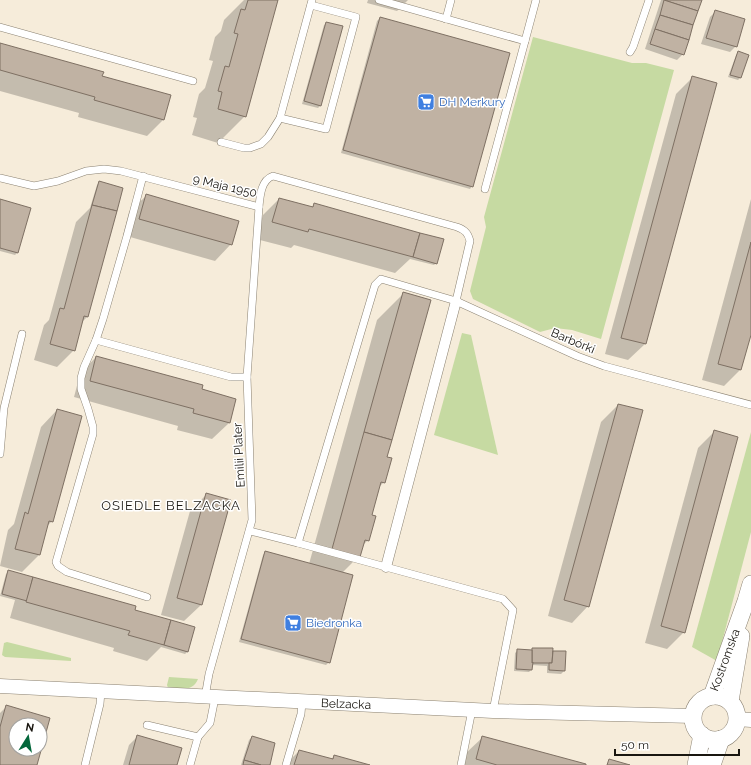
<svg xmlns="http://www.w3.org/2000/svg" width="751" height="765" font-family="Raleway,sans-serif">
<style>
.green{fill:#c6daa2}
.shadow{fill:#0003;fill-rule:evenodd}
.building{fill:#c0b2a3;stroke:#7e7063;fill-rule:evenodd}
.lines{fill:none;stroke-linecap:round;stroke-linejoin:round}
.service-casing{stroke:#8b8272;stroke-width:8}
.pedestrian-casing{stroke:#8b8272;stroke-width:11}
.minor-casing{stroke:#8b8272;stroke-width:15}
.tertiary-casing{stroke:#8b8272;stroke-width:18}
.service{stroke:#fff;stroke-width:7}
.pedestrian{stroke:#fff;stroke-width:10}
.minor{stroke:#fff;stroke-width:14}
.tertiary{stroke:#fff;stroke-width:17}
.labels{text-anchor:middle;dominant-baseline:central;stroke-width:3;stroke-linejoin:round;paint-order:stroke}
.shop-label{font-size:12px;fill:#366cbe;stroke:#fff;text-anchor:start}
.street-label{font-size:12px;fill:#191610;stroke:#fff}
.neighbourhood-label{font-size:13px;letter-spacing:1px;fill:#191610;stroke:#fff}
</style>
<rect width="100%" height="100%" fill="#f6ecda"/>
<!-- green -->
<g class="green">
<polygon points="533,37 632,63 646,63 674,70 601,339 572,330 555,328 540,332 473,299 470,291 486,227 484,217"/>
<polygon points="462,333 471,335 498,455 434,435"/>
<polygon points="751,432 751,532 717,661 692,647"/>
<polygon points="7,642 71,658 71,661 5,657 2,655 4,643"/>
<path d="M 169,677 L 198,679 C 193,692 180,689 168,688 L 167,685 Z"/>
</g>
<!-- shadow -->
<g class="shadow">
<polygon points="244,0 272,0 245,116 218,143 192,135 197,118 193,117 199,94 205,88 213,61 209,60 215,37 221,31 224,20"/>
<polygon points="368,0 408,0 397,11 367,3"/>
<polygon points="661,0 700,0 683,54 677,60 645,49"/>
<polygon points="716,11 736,46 730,52 701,44 710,17"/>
<polygon points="380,18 472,186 470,189 341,153 377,21"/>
<polygon points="327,23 320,106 318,108 302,104 324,25"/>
<polygon points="0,44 101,77 164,119 147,136 78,117 79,113 0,91"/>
<polygon points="738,52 748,55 740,78 738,80 728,77 736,55"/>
<polygon points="692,78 716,84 645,344 628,360 605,354 676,94"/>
<polygon points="99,183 87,317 82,322 74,350 57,367 34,360 44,325 49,320 76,222 90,208 97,185"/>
<polygon points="146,196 231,244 215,261 123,235 129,212"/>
<polygon points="279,199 311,208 315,204 436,263 434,265 410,259 395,273 294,245 291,248 256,239 263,215"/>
<polygon points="751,199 751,331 741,369 724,386 702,380"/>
<polygon points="0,200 17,253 15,255 0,251"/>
<polygon points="403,294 384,482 378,488 371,516 368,540 362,546 359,556 342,573 329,662 326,665 239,642 263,555 265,552 309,564 377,320"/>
<polygon points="96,357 235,399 229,423 212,439 177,430 178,426 74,397 80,374"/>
<polygon points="618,405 588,606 572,623 548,616 601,422"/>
<polygon points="57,410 52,521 46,527 39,555 22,572 0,566 8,530 14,524 41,427"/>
<polygon points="714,432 684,632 667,649 645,643 698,448"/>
<polygon points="207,494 201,605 184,621 161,615 190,511"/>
<polygon points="9,571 134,611 188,651 185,654 161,647 147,661 113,651 114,648 10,618 15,600 0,596 6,574"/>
<polygon points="533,649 565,652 564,671 561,674 547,673 547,666 532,665 531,670 529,672 514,671 515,653 518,650 531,651"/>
<path d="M 6,707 L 49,719 L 36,765 L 0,765 L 0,713 ZM 16,725 L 40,725 L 40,749 L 16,749 Z"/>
<polygon points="138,736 176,765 123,765 129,745"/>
<polygon points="252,737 269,765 241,765 249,740"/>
<polygon points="483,737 585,765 463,765 466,753"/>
<polygon points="299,751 331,759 335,756 366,765 285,765"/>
</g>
<!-- building -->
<g class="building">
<polygon points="248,0 278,0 246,117 218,109 222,92 218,91 225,66 229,67 238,34 234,33 241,9 245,10"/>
<polygon points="664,0 702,0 698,11"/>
<polygon points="664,0 698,11 693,25 660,15"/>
<polygon points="715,10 745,19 737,47 706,38"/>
<polygon points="660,15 693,25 689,40 655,29"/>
<polygon points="380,17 510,53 473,187 343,150"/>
<polygon points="326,22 343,26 321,106 304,101"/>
<polygon points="655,29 689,40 684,55 650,44"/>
<polygon points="0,43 104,72 102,76 171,95 164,120 94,100 95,97 0,70"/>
<polygon points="738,51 749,55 741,78 730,75"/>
<polygon points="692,76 717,83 646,344 621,338"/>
<polygon points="99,181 123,188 117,211 92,205"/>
<polygon points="146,194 239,221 232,245 139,219"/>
<polygon points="279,198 313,207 314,203 420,233 413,257 309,229 308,232 272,222"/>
<polygon points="0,199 31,208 18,253 0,248"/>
<polygon points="92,205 117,211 88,317 84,316 75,351 50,344 60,308 64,309"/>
<polygon points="420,233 444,239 437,264 413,257"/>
<polygon points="751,242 751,335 741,370 718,364"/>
<polygon points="403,292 431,300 392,440 364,432"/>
<polygon points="96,356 203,385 202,389 236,399 230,423 193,413 194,409 90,381"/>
<polygon points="618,404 643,410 589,607 564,600"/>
<polygon points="57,409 82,416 53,522 49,521 40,555 15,549 25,512 28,514"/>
<polygon points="714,430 738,437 685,633 661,626"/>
<polygon points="364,432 392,440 387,457 392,458 385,483 381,482 372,515 376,516 369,541 365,540 360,557 332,549"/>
<polygon points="206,493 231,500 202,605 177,598"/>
<polygon points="265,551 353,575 330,663 241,639"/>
<polygon points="8,570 33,577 27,601 2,594"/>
<polygon points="33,577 136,606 135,610 171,620 164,645 128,635 130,631 26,602"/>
<polygon points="171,620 195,627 188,652 164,645"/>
<polygon points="532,648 553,648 552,663 532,663"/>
<polygon points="517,649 532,650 532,663 533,662 532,670 516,669"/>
<polygon points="553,651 566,651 565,671 549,670 549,663 552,663"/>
<path d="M 6,705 L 50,718 L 37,765 L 0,765 L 0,727 ZM 16,725 L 40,725 L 40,749 L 16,749 Z"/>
<polygon points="137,735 182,748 177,765 129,765"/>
<polygon points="252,736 275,743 270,765 261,765 244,760"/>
<polygon points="482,736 586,764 586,765 497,765 476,759"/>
<polygon points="299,750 333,759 334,755 370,765 294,765"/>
<polygon points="609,759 630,765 607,765"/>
<polygon points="244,760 261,765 243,765"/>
</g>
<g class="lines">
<!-- service casing -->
<g class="service-casing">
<g id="service">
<polyline points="379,0 525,41 536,0"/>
<polyline points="446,19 451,0"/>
<polyline points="0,27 193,81"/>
<polyline points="630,52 633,47 649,0"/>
<polyline points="280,118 326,129 356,17 311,5"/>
<polyline points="221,142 244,148 250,148 261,144 268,137 280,118 312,0"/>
<polyline points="143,176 127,236 103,319 96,340 84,367 81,378 81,389 88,409 93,427 93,434 56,562 58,566 67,572 147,597"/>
<path d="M 0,178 L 34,186 L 58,181 L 86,171 L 104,169 L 121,171 L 259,207 C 260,196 261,180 273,176 L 457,227 C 465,230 468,233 470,241 L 456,301 L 577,356 L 604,366 L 751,405"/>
<polyline points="485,189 525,41"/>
<polyline points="96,340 231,377 247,377"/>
<polyline points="0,454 4,408 22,334"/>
<polyline points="250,531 298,543 375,285 381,279 456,301"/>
<polyline points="298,543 503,599 513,610 493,711"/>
<polyline points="205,697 209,674 252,520 247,377 259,207"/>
<polyline points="147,725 198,737"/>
<polyline points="85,765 100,704 101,691"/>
<polyline points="190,765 198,737 210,723 215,698"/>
<polyline points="286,765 301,714 302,702"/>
<polyline points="461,765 472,710"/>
</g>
</g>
<!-- pedestrian casing -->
<g class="pedestrian-casing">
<polyline id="pedestrian" points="386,567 456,301"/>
</g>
<!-- minor casing -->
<g class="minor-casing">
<g id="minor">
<polyline points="0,686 493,711 693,716"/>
<polyline points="737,719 751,720"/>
</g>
</g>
<!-- tertiary casing -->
<g class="tertiary-casing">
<g id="tertiary">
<polyline points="712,696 746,601 751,584"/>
<circle cx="715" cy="718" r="22"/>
<polyline points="730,701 741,636"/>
<polyline points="696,765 702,735"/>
<polyline points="712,765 721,739"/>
</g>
</g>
<!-- service -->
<use href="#service" class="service"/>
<!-- pedestrian -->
<use href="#pedestrian" class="pedestrian"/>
<!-- minor -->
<use href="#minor" class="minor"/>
<!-- tertiary -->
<use href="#tertiary" class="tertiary"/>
</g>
<!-- icons -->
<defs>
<g id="supermarket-square" transform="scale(0.9)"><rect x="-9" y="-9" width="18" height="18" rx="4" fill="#3f7fe0" stroke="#fff"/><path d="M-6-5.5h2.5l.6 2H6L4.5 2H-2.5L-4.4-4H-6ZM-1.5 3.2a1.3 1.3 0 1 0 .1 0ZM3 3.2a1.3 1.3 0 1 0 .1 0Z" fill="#fff"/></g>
</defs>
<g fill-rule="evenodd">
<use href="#supermarket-square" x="426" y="102"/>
<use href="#supermarket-square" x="293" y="623"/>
</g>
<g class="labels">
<!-- shop labels -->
<g class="shop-label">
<text x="439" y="102">DH Merkury</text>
<text x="306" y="623">Biedronka</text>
</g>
<!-- street labels -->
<g class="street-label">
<text transform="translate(225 186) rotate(13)">9 Maja 1950</text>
<text transform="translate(573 341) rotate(23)">Barbórki</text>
<text transform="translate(239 455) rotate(-93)">Emilii Plater</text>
<text transform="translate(725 660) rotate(-70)">Kostromska</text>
<text transform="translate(346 704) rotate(2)">Belzacka</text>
</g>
<!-- neighbourhood labels -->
<g class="neighbourhood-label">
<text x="171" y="505">OSIEDLE BELZACKA</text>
</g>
</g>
<!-- north arrow -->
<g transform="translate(28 737) rotate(11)"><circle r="19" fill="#ffffff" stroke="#a3a29f"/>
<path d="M0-3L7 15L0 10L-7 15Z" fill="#03673b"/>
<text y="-6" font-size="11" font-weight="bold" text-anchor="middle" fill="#191610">N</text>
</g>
<!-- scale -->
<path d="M615 749v6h124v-6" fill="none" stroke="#191610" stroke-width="2"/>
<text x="621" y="749" font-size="12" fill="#191610" stroke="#ffffff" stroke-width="3" paint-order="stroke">50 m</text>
</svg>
